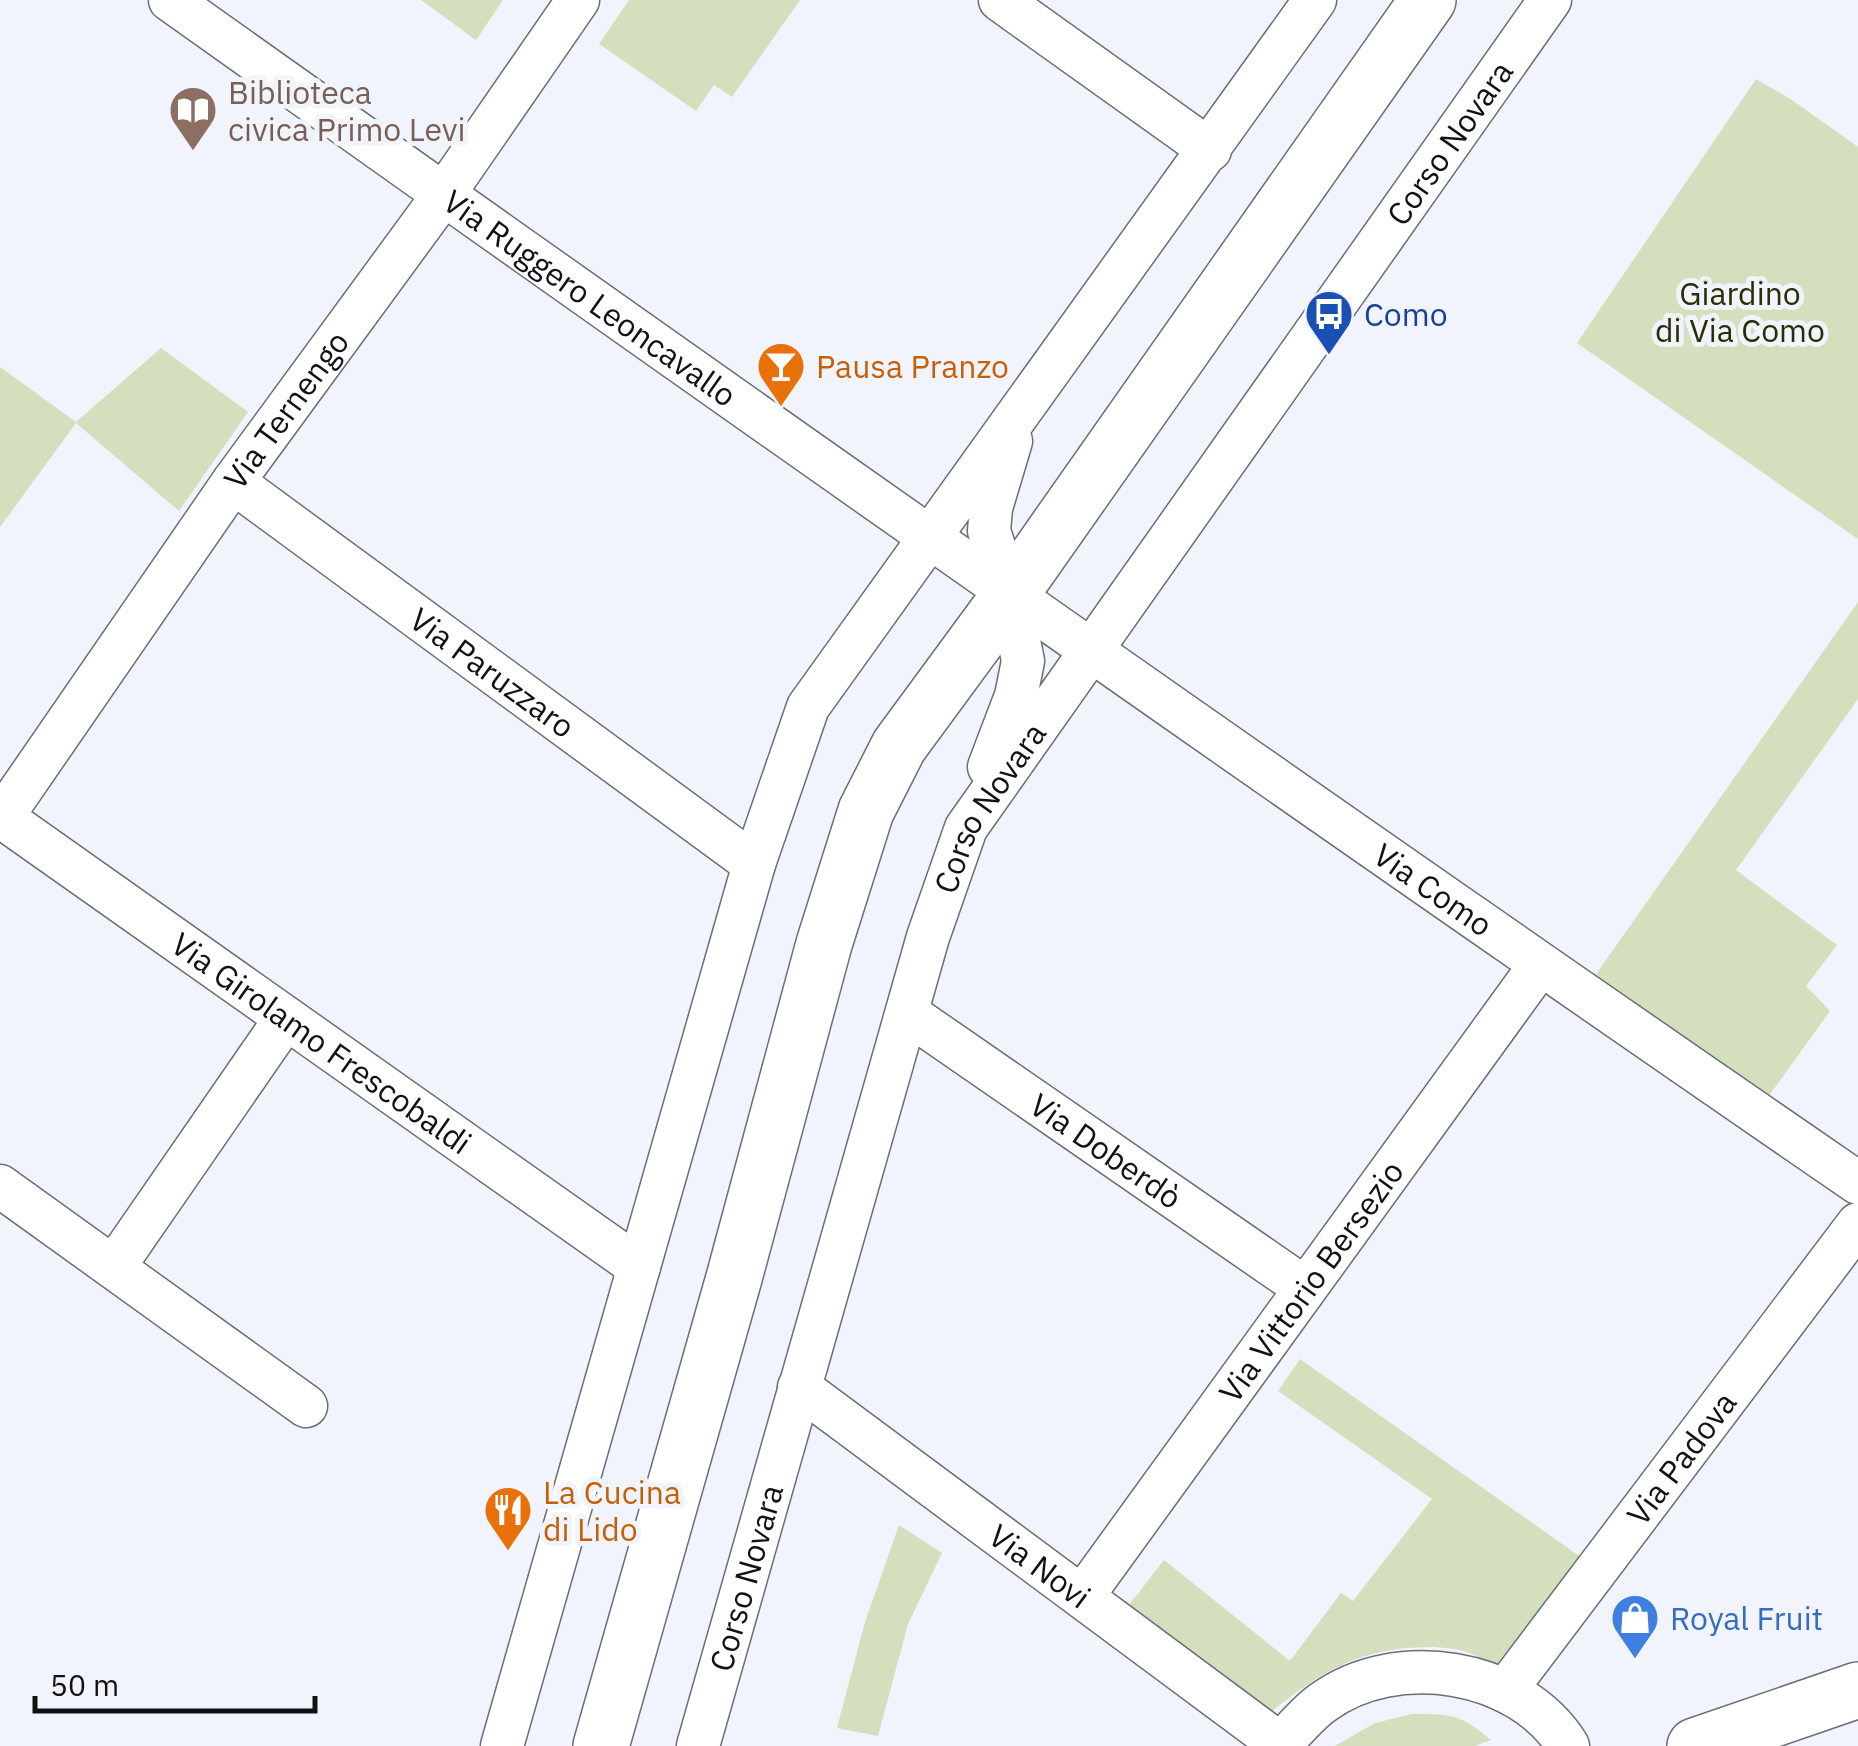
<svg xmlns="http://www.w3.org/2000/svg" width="1858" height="1746" font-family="'IBM Plex Sans',sans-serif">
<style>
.green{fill:#d4dfbe}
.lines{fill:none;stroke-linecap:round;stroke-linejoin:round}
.street-casing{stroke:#6b6e74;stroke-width:45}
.secondary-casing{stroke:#6b6e74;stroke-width:58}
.street{stroke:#fff;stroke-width:42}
.secondary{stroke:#fff;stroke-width:55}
.labels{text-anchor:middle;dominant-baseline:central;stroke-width:10;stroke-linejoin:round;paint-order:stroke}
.education-label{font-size:32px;fill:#785e54;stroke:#f1f4fc;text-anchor:start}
.street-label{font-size:32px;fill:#111215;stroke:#f1f4fc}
.park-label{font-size:32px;fill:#263002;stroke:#f1f4fc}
.transit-label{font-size:32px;fill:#164399;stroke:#f1f4fc;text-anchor:start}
.food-label{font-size:32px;fill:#c56008;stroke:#f1f4fc;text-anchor:start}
.shop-label{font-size:32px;fill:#366cbe;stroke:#f1f4fc;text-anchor:start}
</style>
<rect width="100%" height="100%" fill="#f1f4fc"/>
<!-- green -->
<g class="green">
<polygon points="421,0 503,0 476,40"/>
<polygon points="629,0 800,0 732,97 714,85 696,111 599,44"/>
<polygon points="1756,79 1792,100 1858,147 1858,539 1577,343"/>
<polygon points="161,348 248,412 179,511 76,423 0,527 0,367 76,422"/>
<polygon points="1858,602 1858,699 1736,870 1837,945 1806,986 1830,1011 1766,1100 1594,977"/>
<path d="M 1300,1359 L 1585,1560 L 1501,1674 C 1493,1668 1484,1659 1475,1655 C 1463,1649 1442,1647 1429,1647 C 1360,1648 1323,1670 1271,1712 L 1129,1605 L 1164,1560 L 1290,1661 L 1341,1593 L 1353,1601 L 1432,1499 L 1278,1391 Z"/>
<polygon points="899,1525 942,1553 908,1624 878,1736 837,1728 865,1622"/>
<path d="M 1412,1714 C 1452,1714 1460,1714 1491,1740 L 1475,1746 L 1335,1746 L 1375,1723 Z"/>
</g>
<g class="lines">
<!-- street casing -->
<g class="street-casing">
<g id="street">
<path id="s1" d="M 170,0 C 730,398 1292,794 1858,1183"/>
<polyline points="1000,0 1210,150"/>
<path id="s2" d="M 233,482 L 754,864"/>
<polyline points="989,767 1016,696 1023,661 1010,595 989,531 991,508 1011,441"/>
<path id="s3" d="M 3,818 L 639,1267"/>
<path id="s4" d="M 0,820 L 233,482 L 444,194 L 578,0"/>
<path id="s5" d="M 907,1013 L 1305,1288"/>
<polyline points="0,1186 306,1406"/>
<polyline points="114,1267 286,1018"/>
<path id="s6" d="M 799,1387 L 1280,1744"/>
<path id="s7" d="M 1082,1597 L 1540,965"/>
<path id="s8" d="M 1505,1691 L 1858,1224"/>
<polyline points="502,1746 754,864 808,707 1315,0"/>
<path id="s9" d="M 698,1746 L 928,937 L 966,828 L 1550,0"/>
<path d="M 1279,1746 C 1292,1732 1307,1714 1322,1703 C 1395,1649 1520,1668 1568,1746"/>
</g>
</g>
<!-- secondary casing -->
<g class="secondary-casing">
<g id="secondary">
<polyline points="601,1746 734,1278 824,944 866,811 899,746 1010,595 1428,0"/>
<polyline points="1695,1746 1858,1690"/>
</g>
</g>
<!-- street -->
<use href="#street" class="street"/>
<!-- secondary -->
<use href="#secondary" class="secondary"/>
</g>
<!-- icons -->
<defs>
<g id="library-pin" transform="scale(2.5)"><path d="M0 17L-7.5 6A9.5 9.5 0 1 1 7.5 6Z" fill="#8d6e63" stroke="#f1f4fc"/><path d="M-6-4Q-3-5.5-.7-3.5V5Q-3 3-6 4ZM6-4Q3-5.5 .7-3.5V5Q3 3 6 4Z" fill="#fff"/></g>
<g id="bus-pin" transform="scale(2.5)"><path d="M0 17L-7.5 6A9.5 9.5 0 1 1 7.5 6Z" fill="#1a4fb4" stroke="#f1f4fc"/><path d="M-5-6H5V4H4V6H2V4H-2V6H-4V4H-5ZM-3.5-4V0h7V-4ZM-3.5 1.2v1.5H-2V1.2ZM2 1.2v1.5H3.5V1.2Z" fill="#fff"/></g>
<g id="bar-pin" transform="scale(2.5)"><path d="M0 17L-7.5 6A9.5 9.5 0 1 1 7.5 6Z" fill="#e8710a" stroke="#f1f4fc"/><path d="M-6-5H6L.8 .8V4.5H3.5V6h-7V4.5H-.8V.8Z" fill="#fff"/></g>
<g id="restaurant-pin" transform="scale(2.5)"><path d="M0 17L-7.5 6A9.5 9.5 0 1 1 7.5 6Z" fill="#e8710a" stroke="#f1f4fc"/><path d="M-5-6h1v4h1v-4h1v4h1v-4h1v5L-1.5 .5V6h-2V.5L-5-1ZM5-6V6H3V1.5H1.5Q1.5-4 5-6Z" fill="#fff"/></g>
<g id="shop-pin" transform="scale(2.5)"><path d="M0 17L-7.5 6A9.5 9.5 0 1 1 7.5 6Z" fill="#3f7fe0" stroke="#f1f4fc"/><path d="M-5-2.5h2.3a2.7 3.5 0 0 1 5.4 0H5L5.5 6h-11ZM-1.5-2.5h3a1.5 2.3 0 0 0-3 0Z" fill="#fff"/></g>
</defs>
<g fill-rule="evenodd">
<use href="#library-pin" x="193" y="110"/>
<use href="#bus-pin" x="1329" y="314"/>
<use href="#bar-pin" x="781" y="366"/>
<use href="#restaurant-pin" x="508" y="1510"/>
<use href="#shop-pin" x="1635" y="1618"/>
</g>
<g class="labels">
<!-- education labels -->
<g class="education-label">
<text x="228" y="92">Biblioteca<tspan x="228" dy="37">civica Primo Levi</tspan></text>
</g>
<!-- street labels -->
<g class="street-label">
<text stroke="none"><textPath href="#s9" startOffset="1795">Corso Novara</textPath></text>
<text stroke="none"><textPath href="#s1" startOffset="515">Via Ruggero Leoncavallo</textPath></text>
<text stroke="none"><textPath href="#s4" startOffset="500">Via Ternengo</textPath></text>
<text stroke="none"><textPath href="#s2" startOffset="322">Via Paruzzaro</textPath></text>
<text stroke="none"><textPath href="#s9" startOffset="985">Corso Novara</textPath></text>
<text stroke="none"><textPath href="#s1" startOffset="1545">Via Como</textPath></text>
<text stroke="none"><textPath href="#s3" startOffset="390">Via Girolamo Frescobaldi</textPath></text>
<text stroke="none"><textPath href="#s5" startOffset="242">Via Doberdò</textPath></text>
<text stroke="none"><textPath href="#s7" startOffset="390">Via Vittorio Bersezio</textPath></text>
<text stroke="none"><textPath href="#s8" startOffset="292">Via Padova</textPath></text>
<text stroke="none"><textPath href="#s6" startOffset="300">Via Novi</textPath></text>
<text stroke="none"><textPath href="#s9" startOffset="175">Corso Novara</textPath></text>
</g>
<!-- park labels -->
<g class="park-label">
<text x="1740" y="293">Giardino<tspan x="1740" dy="37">di Via Como</tspan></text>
</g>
<!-- transit labels -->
<g class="transit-label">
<text x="1364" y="314">Como</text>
</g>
<!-- food labels -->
<g class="food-label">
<text x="816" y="366">Pausa Pranzo</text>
<text x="543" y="1492">La Cucina<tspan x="543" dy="37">di Lido</tspan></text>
</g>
<!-- shop labels -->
<g class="shop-label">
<text x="1670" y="1618">Royal Fruit</text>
</g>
</g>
<!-- scale -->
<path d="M35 1696v15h280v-15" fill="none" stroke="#111215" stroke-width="5"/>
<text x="50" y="1696" font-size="30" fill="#111215" stroke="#f1f4fc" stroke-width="8" paint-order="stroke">50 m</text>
</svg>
